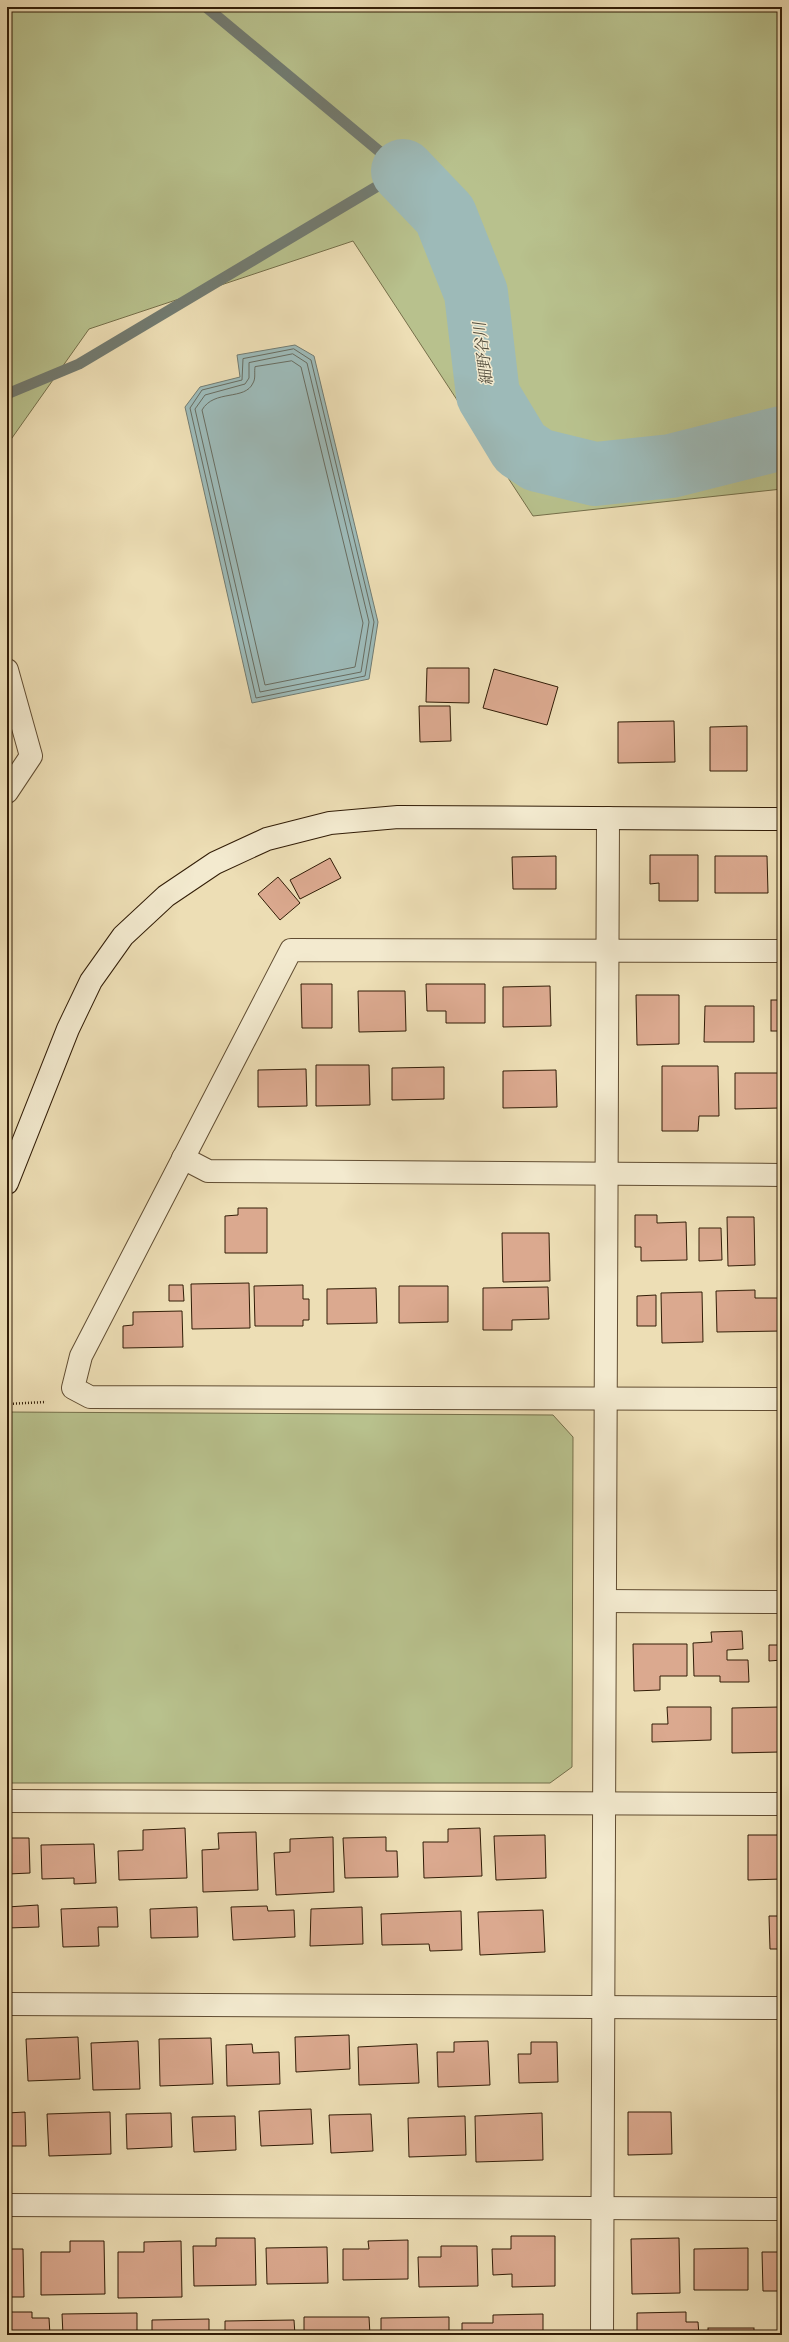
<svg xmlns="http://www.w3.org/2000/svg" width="789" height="2342" font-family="'EB Garamond','Noto Serif JP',serif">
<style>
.green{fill:#b8c18d;stroke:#756f4a}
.water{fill:#9dbab8;stroke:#727b71}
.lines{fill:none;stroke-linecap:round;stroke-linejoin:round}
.shore{stroke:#686c60;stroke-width:1}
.stream{stroke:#727b71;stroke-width:11}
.river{stroke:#9dbab8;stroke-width:64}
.building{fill:#dba98f;stroke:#321d07}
.street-casing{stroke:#614d32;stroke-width:24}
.secondary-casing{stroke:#321d07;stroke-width:24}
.path{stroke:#321d07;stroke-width:2.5;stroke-dasharray:1 2;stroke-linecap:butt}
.street{stroke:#f3eacf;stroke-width:22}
.secondary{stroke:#f3eacf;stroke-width:22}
.labels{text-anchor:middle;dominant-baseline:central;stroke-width:3;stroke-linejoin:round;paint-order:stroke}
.water-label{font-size:16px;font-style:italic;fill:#524c3c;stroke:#f3eacf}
</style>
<rect width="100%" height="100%" fill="#eddeb5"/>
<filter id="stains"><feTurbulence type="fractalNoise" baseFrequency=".005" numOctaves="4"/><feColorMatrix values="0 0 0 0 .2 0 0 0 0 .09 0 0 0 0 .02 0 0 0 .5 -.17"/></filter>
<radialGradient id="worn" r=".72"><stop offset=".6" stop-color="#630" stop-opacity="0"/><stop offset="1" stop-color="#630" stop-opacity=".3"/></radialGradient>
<!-- green -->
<g class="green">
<polygon points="7,7 782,7 782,489 533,516 353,241 89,329 7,445"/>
<polygon points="7,1412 553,1415 573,1437 572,1767 550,1783 7,1783"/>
</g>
<!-- water -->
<polygon class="water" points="295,345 314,356 378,622 369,679 252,703 185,407 200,387 240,377 237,355"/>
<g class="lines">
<!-- shore -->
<g class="shore">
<polygon points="294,349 311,360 374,622 365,676 256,698 190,408 202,390 242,380 243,359"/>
<polygon points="293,354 307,363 369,622 361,672 260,692 195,409 205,395 245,384 249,378 249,363"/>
<path d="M 292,361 L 301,367 L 363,623 L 355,667 L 265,685 L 202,410 C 214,389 245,401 253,383 C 256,378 254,372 255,367 Z"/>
</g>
<!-- stream -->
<polyline class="stream" points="7,394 79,364 403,171 206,7"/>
<!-- river -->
<polyline class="river" points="403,171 445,215 476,293 488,395 520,448 538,460 595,474 671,466 782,438"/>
</g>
<!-- building -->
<g class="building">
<polygon points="427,668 469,668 469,703 426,702"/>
<polygon points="494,669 558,687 547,725 483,708"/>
<polygon points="419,706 450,706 451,741 420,742"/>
<polygon points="674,721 675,762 618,763 618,722"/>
<polygon points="747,726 747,771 710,771 710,727"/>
<polygon points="650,855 698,855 698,901 659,901 659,883 650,884"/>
<polygon points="556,856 556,889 513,889 512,857"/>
<polygon points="715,856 767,856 768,893 715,893"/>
<polygon points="330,858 341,878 300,899 290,880"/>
<polygon points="278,877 300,903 280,920 258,894"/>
<polygon points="301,984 332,984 332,1028 302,1028"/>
<polygon points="426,984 485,984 485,1023 446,1023 446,1011 427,1011"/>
<polygon points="550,986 551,1026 503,1027 503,987"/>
<polygon points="358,991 405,991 406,1031 359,1032"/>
<polygon points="636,995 679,995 679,1044 637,1045"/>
<rect x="771" y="1000" width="11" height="31"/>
<polygon points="705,1006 754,1006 754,1042 704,1042"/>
<polygon points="316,1065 369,1065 370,1105 316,1106"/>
<polygon points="662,1066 718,1066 719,1116 699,1116 698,1131 662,1131"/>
<polygon points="444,1067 444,1099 392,1100 392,1068"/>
<polygon points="306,1069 307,1106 258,1107 258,1070"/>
<polygon points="556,1070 557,1107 503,1108 503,1071"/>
<polygon points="735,1073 780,1073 780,1108 735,1109"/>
<polygon points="238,1208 267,1208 267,1253 225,1253 225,1216 238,1215"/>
<polygon points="635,1215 657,1215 657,1223 686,1222 687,1260 641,1261 641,1247 635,1247"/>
<polygon points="727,1217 754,1217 755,1265 728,1266"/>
<polygon points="699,1228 721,1228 722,1260 699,1261"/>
<polygon points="502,1233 549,1233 550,1281 503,1282"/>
<polygon points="778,1235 782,1235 782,1269 779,1269"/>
<polygon points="249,1283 250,1328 192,1329 191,1284"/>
<polygon points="169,1285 183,1285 184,1301 169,1301"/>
<polygon points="303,1285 303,1299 309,1299 309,1320 303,1320 303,1326 255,1326 254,1286"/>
<polygon points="399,1286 448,1286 448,1322 399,1323"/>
<polygon points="548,1287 549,1319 512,1320 512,1330 483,1330 483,1288"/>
<polygon points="376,1288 377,1323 327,1324 327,1289"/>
<polygon points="755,1290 755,1298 782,1298 782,1331 717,1332 716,1291"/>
<polygon points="702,1292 703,1342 662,1343 661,1293"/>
<polygon points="656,1295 656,1326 637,1326 637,1296"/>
<polygon points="182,1311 183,1347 123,1348 123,1326 133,1325 133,1312"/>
<polygon points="742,1631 743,1649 727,1650 727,1660 748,1660 749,1682 720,1682 720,1676 694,1676 693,1643 712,1642 711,1632"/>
<polygon points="633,1644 687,1644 687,1676 660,1676 660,1690 634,1691"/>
<polygon points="769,1645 782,1645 782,1660 769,1661"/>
<polygon points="667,1707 711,1707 711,1740 652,1742 652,1724 668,1724"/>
<polygon points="780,1707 780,1752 732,1753 732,1708"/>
<polygon points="185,1828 187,1878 119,1880 118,1851 143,1850 143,1830"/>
<polygon points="480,1828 482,1876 424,1878 423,1842 448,1842 448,1829"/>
<polygon points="256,1832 258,1890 203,1892 202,1850 219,1849 218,1833"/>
<polygon points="545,1835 546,1878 496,1880 494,1836"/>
<polygon points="748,1835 782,1835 782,1879 748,1880"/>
<polygon points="333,1837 334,1892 276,1895 274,1853 290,1852 290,1839"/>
<polygon points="386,1837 386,1851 397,1851 398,1877 345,1878 343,1838"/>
<polygon points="7,1838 29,1838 30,1873 8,1874 7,1880"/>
<polygon points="94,1844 96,1883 74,1884 74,1878 42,1879 41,1845"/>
<polygon points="38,1905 39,1927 7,1928 7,1907"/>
<polygon points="267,1906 268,1911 294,1910 295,1937 233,1940 231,1907"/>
<polygon points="117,1907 118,1927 98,1927 99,1946 63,1947 61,1909"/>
<polygon points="197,1907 198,1937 151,1938 150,1909"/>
<polygon points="362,1907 363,1944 310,1946 311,1909"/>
<polygon points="543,1910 545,1952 480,1955 478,1912"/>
<polygon points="461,1911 462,1950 430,1951 429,1944 382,1945 381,1914"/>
<polygon points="769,1916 782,1916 782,1949 770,1949"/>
<polygon points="349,2035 350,2069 296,2072 295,2037"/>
<polygon points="78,2037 80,2079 28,2081 26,2039"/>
<polygon points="211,2038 213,2084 160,2086 159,2039"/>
<polygon points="138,2041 140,2089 93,2090 91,2043"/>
<polygon points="488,2041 490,2085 438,2087 437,2052 454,2052 454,2042"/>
<polygon points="531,2042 557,2042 558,2082 519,2083 518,2054 531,2054"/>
<polygon points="252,2044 253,2053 279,2052 280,2084 227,2086 226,2045"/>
<polygon points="417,2044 419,2083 359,2085 358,2047"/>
<polygon points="7,2051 9,2087 7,2087"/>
<polygon points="311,2109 313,2144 261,2146 259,2111"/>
<polygon points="25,2112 26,2146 7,2146 7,2113"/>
<polygon points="110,2112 111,2154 49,2156 47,2114"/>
<polygon points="628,2112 671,2112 672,2154 628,2155"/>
<polygon points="171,2113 172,2147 127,2149 126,2114"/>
<polygon points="542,2113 543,2160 476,2162 475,2116"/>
<polygon points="371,2114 373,2151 331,2153 329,2115"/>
<polygon points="235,2116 236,2150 194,2152 192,2117"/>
<polygon points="465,2116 466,2155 409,2157 408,2118"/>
<polygon points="511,2236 555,2236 555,2286 512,2287 512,2274 493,2275 492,2249 511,2249"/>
<polygon points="216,2238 255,2238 256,2285 194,2286 193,2246 216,2246"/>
<polygon points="679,2238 680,2293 632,2294 631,2239"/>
<polygon points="408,2240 408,2279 343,2280 343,2249 369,2249 368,2241"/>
<polygon points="70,2241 104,2241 105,2294 41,2295 41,2252 70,2252"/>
<polygon points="181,2241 182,2297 118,2298 118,2252 144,2252 144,2242"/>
<polygon points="441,2246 477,2246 478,2286 419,2287 418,2257 441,2257"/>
<polygon points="327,2247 328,2283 267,2284 266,2248"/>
<polygon points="748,2248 748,2290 694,2290 694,2249"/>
<polygon points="7,2249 23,2249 24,2297 7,2297"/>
<polygon points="762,2252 782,2252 782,2291 763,2291"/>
<polygon points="8,2312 32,2312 32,2318 49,2318 50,2335 7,2335"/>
<polygon points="686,2312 686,2322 698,2322 699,2335 637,2335 637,2313"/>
<polygon points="137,2313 137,2335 63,2335 62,2314"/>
<polygon points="543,2314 543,2335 462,2335 462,2323 493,2323 493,2315"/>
<rect x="778" y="2314" width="4" height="21"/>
<polygon points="304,2317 369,2317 370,2335 304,2335"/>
<polygon points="449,2317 449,2335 381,2335 381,2318"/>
<polygon points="209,2319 209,2335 152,2335 152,2320"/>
<polygon points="294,2320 295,2335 225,2335 225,2321"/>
<rect x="708" y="2328" width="46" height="7"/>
</g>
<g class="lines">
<!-- street casing -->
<g class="street-casing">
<g id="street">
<polyline points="7,670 31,756 7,792"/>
<polyline points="782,951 291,950 81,1356 73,1388 90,1397 782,1399"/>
<polyline points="183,1158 208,1171 782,1175"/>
<polyline points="605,1601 782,1602"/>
<polyline points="7,1801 782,1804"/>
<polyline points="7,2004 782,2008"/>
<polyline points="7,2205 782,2209"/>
<polyline points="602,2335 608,818"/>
</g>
</g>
<!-- secondary casing -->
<g class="secondary-casing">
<polyline id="secondary" points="7,1183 68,1029 91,981 123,936 166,896 215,863 267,839 330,823 398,817 782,819"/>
</g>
<!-- path -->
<polyline class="path" points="7,1404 46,1402"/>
<!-- street -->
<use href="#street" class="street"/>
<!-- secondary -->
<use href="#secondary" class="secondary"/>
</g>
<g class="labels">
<!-- water labels -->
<g class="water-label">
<text transform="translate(483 354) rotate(-97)">細野谷川</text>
</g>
</g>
<!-- margin -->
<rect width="789" height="2342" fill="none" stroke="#eddeb5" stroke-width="24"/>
<rect x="8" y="8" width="773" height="2326" fill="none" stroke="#321d07" stroke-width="2"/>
<rect x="12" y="12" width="765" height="2318" fill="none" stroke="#321d07"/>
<rect width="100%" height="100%" filter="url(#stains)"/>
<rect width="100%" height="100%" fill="url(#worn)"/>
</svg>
